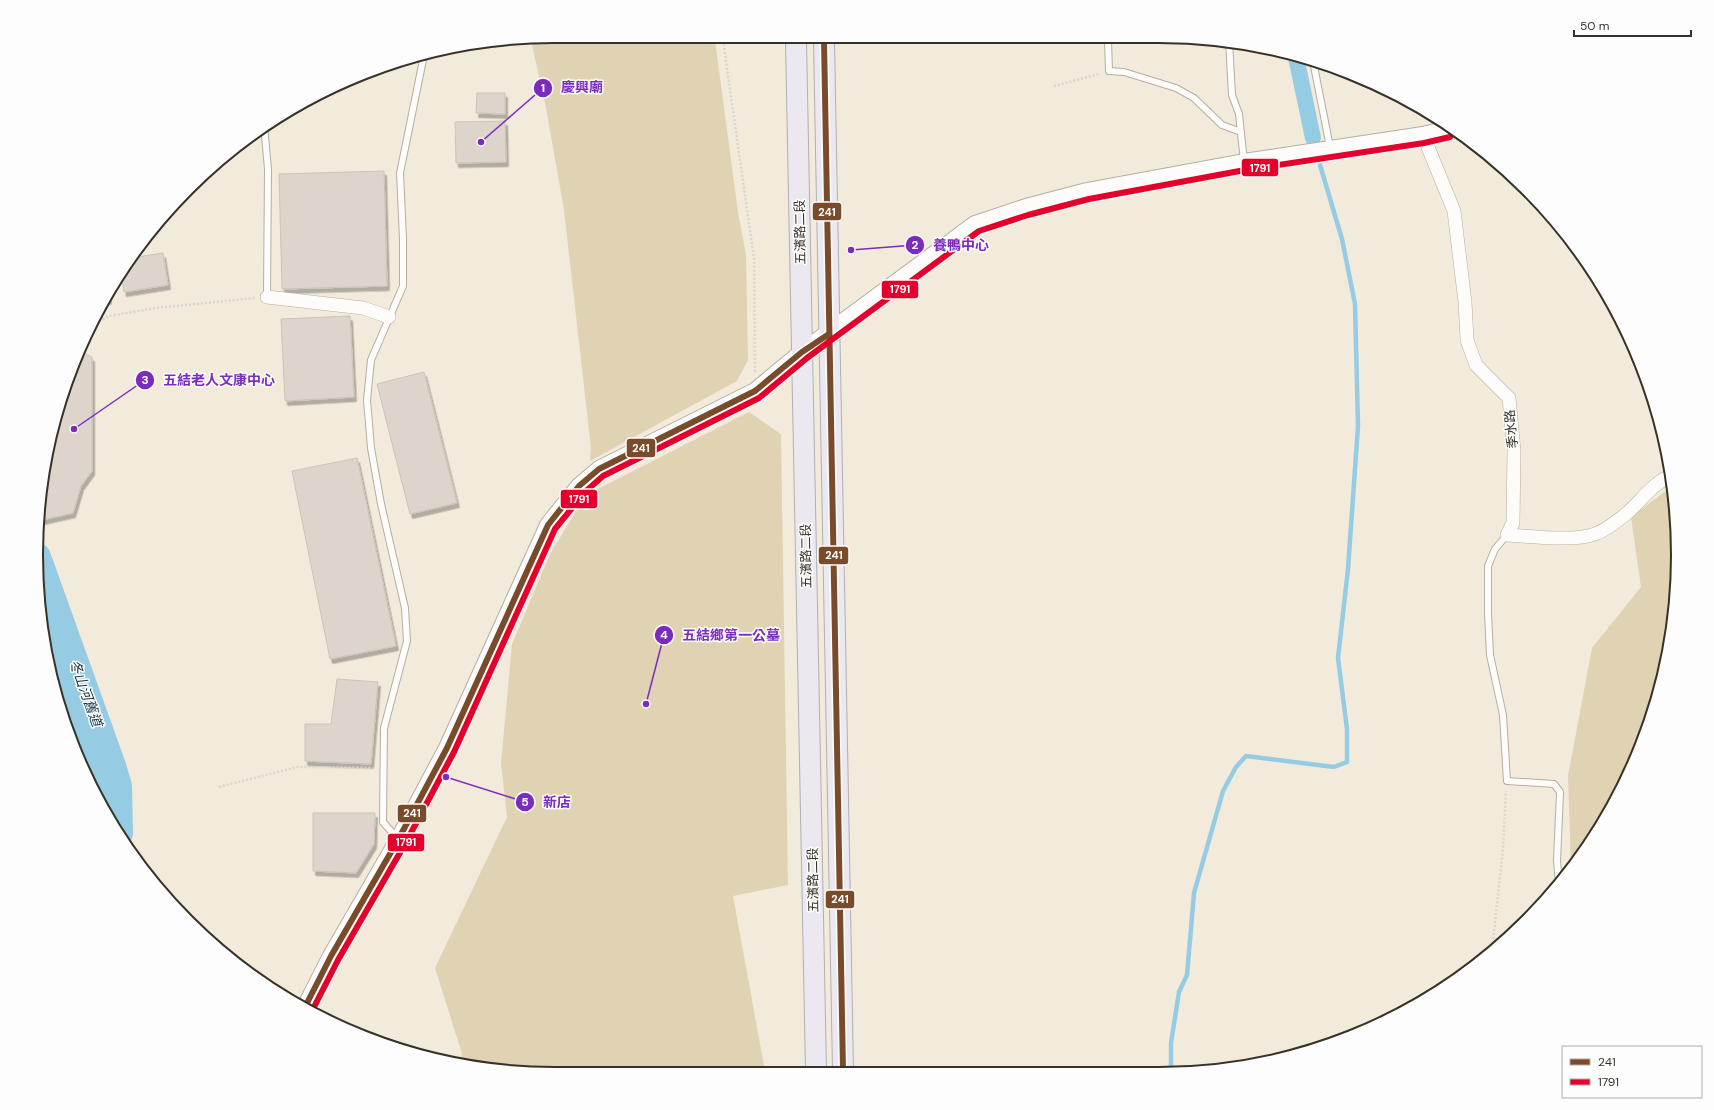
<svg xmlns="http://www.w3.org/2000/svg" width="1714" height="1110" font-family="'DM Sans','Noto Sans TC',sans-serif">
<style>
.green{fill:#e0d3b3}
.water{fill:#96cce3}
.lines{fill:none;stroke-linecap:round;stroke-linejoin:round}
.stream{stroke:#96cce3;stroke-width:4.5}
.canal{stroke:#96cce3;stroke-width:16}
.river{stroke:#96cce3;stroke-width:28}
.building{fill:#ddd4cc;stroke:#cdc3bb;filter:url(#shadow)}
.service-casing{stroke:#b4afa3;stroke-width:8}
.minor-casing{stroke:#b4afa3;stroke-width:14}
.tertiary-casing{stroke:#b4afa3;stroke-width:18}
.primary-casing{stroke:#b2aeb2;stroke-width:22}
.path{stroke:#d9d7d2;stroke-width:2.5;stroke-dasharray:2 2;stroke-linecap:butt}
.service{stroke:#fdfcfa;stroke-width:6}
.minor{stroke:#fdfcfa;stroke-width:13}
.tertiary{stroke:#fdfcfa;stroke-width:16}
.primary{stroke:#ebe9ef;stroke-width:20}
.bus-1-casing{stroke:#fdfdfd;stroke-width:9}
.bus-2-casing{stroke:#fdfdfd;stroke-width:9}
.bus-1{stroke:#7a4b2a;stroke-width:6}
.bus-2{stroke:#e4002b;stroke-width:6}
.labels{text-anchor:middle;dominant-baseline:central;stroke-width:3;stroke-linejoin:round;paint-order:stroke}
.street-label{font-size:13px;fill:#363227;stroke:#fdfdfd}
.water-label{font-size:14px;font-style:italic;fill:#143849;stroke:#fdfdfd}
.rim{fill:none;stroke:#363227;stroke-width:2}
.leader{fill:none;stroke:#7b2cbf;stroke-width:1.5}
.callout-dot{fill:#7b2cbf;stroke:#fdfdfd;stroke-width:1.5}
.mark-label{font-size:12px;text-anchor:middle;font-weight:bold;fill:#fff}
.callout-label{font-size:14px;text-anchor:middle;font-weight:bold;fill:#7b2cbf;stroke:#fdfdfd;stroke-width:3;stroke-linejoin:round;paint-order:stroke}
.line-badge{stroke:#fdfdfd;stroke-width:1.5}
.badge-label{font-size:11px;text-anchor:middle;font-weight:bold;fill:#fff}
</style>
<defs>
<filter id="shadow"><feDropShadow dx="2.5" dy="4.5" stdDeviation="0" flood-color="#0004"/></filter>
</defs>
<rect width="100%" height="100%" fill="#f2ebdb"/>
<!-- green -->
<g class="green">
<polygon points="531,40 715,40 738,212 746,255 748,360 737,381 590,461 591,448 564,210 546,108"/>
<polygon points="749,412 781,434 788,885 733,896 765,1071 487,1070 459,1062 462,1054 435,968 507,817 501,763 512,644 550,554 586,495"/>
<polygon points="1671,487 1677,521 1674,623 1651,722 1609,814 1571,867 1568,776 1592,648 1641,587 1631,517"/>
</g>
<!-- water -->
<polygon class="water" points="37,556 112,766 118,786 119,833 106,815 54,689 37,589"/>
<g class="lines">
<!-- stream -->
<g class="stream">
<polyline points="109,291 110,303"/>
<polyline points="1176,1073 1171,1066 1171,1043 1179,992 1187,975 1194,893 1223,791 1236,767 1246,756 1334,767 1347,762 1347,729 1338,658 1348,569 1358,426 1355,304 1342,239 1320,165"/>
</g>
<!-- canal -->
<polyline class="canal" points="1296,57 1313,138"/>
<!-- river -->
<polyline class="river" points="37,557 112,766 118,786 119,833"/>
</g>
<!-- building -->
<g class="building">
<polygon points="477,93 505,93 505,114 476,113"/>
<polygon points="505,121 506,162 456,163 455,122"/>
<polygon points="384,171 387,286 282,289 279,174"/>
<polygon points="163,253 168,285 124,292 121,272 131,258"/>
<polygon points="350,316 354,397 285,401 281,319"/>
<polygon points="82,352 92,357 92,471 81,486 73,513 42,520 38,517 64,388 79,354"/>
<polygon points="424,372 457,503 410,514 377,384"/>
<polygon points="357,458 396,646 330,659 292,471"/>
<polygon points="337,679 378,682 371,764 305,761 305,724 331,724"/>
<polygon points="313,813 375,813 374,844 356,873 313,871"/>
</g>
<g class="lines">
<!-- service casing -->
<g class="service-casing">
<g id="service">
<polyline points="1108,40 1109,71 1124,72 1176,88 1194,98 1222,125 1241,132"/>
<polyline points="1229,41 1232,95 1239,114 1244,162"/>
<polyline points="1313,61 1330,147"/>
<polyline points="264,125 268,169 267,297"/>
<polyline points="1507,535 1495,549 1488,566 1488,614 1490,655 1503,715 1507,781 1554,784 1560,792 1557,861 1559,884"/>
<polyline points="397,838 383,822 384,728 407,641 405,608 381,504 371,448 367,400 371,360 403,286 403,239 400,173 424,55"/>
</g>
</g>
<!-- minor casing -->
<g class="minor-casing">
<g id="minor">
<path d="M 1423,135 L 1454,211 L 1465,302 L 1467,340 L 1476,365 L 1509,398 L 1514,451 L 1513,523 L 1507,535 C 1530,536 1574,542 1595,534 C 1605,531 1617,521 1626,514 C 1640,502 1652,484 1670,476"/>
<polyline points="267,297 363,308 389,317"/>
</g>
</g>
<!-- tertiary casing -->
<g class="tertiary-casing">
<polyline id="tertiary" points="305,1007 331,956 398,840 447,748 548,525 579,486 599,469 755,391 802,352 975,224 1026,207 1087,191 1244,162 1423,135 1448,129"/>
</g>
<!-- primary casing -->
<g class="primary-casing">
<g id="primary">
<polyline points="796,40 816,1071"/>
<polyline points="824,40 843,1071"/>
</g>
</g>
<!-- path -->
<g class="path">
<polyline points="723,40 754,259 755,372"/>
<polyline points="1054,86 1099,74"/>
<polyline points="92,325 109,316 156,308 255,298"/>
<polyline points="219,787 297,767 373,768"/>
<polyline points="1492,951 1503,849 1506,791"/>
</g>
<!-- service -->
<use href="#service" class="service"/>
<!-- minor -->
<use href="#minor" class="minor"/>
<!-- tertiary -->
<use href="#tertiary" class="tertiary"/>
<!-- primary -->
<use href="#primary" class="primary"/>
<!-- bus-1 casing -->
<g class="bus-1-casing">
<g id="bus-1">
<polyline points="824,40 843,1071"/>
<polyline points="305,1007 331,956 398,840 447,748 548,525 579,486 599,469 755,391 802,352 829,334"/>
</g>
</g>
<!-- bus-2 casing -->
<g class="bus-2-casing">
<polyline id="bus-2" points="312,1011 338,960 405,844 454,752 555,529 585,492 603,476 759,398 807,358 979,231 1028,215 1089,199 1245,170 1424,143 1450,137"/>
</g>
<!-- bus-1 -->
<use href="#bus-1" class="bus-1"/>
<!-- bus-2 -->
<use href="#bus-2" class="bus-2"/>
</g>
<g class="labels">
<!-- street labels -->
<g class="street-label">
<text transform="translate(800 232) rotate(-91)">五濱路二段</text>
<text transform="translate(1511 429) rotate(-95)">季水路</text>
<text transform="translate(806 556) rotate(-91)">五濱路二段</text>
<text transform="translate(813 880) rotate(-91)">五濱路二段</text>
</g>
<!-- water labels -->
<g class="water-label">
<text transform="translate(86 693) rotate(70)">冬山河舊道</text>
</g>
</g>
<!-- crop -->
<path d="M0 0H1714V1110H0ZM555 43H1159A512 512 0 0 1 1671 555V555A512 512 0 0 1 1159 1067H555A512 512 0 0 1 43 555V555A512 512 0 0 1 555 43Z" fill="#fdfdfd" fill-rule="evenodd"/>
<path class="rim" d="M555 43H1159A512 512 0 0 1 1671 555V555A512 512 0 0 1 1159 1067H555A512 512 0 0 1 43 555V555A512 512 0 0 1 555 43Z"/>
<!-- callouts -->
<path class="leader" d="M481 142L543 88M851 250L915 245M74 429L145 380M646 704L664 635M446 777L525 802"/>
<g class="callout-dot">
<circle cx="481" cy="142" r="4"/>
<circle cx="851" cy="250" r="4"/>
<circle cx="74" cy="429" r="4"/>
<circle cx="646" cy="704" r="4"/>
<circle cx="446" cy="777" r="4"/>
<circle cx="543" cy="88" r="10"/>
<circle cx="915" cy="245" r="10"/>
<circle cx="145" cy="380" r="10"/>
<circle cx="664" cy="635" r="10"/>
<circle cx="525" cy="802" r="10"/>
</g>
<g class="mark-label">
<text x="543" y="92">1</text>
<text x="915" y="249">2</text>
<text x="145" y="384">3</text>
<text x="664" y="639">4</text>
<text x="525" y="806">5</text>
</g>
<g class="callout-label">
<text x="582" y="92">慶興廟</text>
<text x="961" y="250">養鴨中心</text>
<text x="219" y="385">五結老人文康中心</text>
<text x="731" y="640">五結鄉第一公墓</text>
<text x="557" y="807">新店</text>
</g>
<g class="line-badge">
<rect x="1241" y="158" width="38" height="19" rx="4" fill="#e4002b"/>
<rect x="812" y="202" width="30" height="19" rx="4" fill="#7a4b2a"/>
<rect x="881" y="280" width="38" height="19" rx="4" fill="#e4002b"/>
<rect x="626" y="438" width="30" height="20" rx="4" fill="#7a4b2a"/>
<rect x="560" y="489" width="38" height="20" rx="4" fill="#e4002b"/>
<rect x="818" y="546" width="31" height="19" rx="4" fill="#7a4b2a"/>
<rect x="397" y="804" width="30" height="19" rx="4" fill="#7a4b2a"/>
<rect x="387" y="833" width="38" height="19" rx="4" fill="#e4002b"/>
<rect x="825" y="890" width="30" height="19" rx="4" fill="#7a4b2a"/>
</g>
<g class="badge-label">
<text x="1260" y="172">1791</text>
<text x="827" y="216">241</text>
<text x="900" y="293">1791</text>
<text x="641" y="452">241</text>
<text x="579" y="503">1791</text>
<text x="834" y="559">241</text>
<text x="412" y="817">241</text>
<text x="406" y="846">1791</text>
<text x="840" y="903">241</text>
</g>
<!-- legend -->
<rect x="1562" y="1046" width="140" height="52" fill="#fdfdfd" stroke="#adaca7"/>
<rect x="1570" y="1059" width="20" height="6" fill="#7a4b2a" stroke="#adaca7"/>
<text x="1598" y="1066" font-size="12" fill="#363227">241</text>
<rect x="1570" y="1079" width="20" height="6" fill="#e4002b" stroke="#adaca7"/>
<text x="1598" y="1086" font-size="12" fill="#363227">1791</text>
<!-- scale -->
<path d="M1574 30v6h117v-6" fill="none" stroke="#363227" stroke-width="2"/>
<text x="1580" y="30" font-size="12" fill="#363227" stroke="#fdfdfd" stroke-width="3" paint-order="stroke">50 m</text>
</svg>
